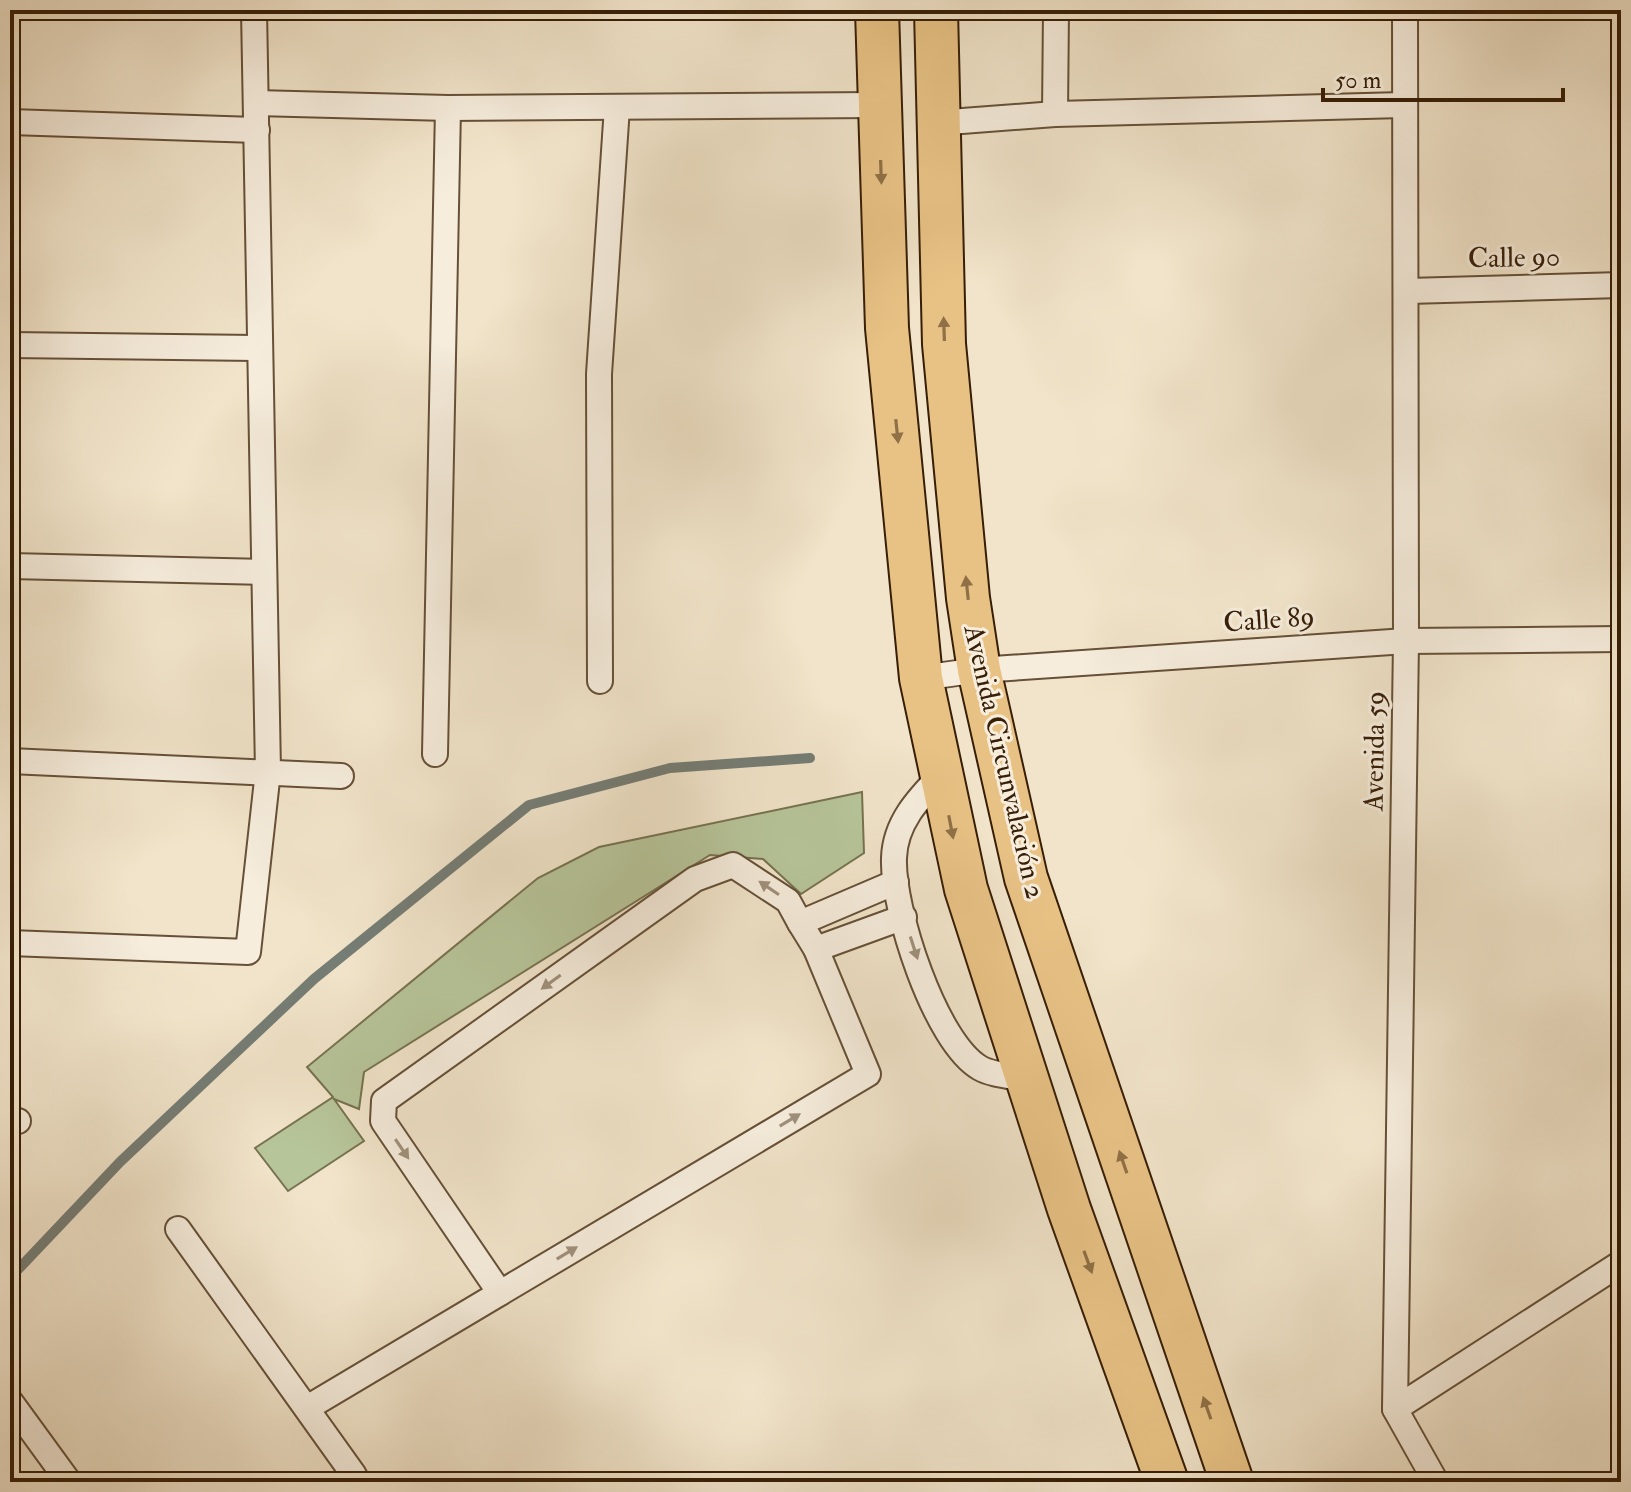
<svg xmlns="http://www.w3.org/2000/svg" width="1631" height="1492" font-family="'IM FELL Double Pica',serif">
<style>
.green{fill:#b7c59a;stroke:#777250;stroke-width:2}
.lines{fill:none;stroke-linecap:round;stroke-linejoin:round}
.stream{stroke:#757d75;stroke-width:10}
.minor-casing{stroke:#665037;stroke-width:28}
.trunk-casing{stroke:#371e06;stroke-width:46}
.minor{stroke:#f6eddd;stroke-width:24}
.trunk{stroke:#e8c285;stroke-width:42}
.oneway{fill:#907046}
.oneway2{fill:#a0907c}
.labels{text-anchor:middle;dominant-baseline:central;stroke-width:6;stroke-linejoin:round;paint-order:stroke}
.street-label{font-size:28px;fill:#371e06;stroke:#f6eddd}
</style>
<rect width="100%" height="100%" fill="#f1e4ca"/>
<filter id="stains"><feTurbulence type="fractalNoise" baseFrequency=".0025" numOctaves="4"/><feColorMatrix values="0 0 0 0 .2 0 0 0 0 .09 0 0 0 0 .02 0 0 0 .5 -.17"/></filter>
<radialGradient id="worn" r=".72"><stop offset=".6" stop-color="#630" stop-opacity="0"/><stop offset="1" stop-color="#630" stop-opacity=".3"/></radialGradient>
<!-- green -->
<polygon class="green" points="862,792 864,853 801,894 763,859 710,855 364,1072 359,1109 334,1099 364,1141 288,1191 255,1148 333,1097 307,1067 538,878 599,847"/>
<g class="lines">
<!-- stream -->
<polyline class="stream" points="10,1278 120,1162 314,979 529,805 670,768 810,758"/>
<!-- minor casing -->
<g class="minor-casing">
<g id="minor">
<polyline points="1405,10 1406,641 1395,1409 1436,1482"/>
<polyline points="256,103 448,108 878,105"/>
<polyline points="1055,114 1056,10"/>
<polyline points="10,122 257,130"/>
<polyline points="936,123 1055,114 1403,105"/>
<polyline points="1408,291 1621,285"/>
<polyline points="10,345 260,348"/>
<polyline points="10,566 264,572"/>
<polyline points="921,678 979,670 1406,641 1621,639"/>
<polyline points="600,681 599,374 617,107"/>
<polyline points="435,754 448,108"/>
<polyline points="10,761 341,776"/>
<path d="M 941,775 C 918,799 895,823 894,858 C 892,908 935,1042 980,1068 C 992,1075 1013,1076 1027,1079"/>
<polyline points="10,943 248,952 268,771 254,10"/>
<polyline points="816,949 904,917"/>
<polyline points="10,1121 18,1121"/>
<polyline points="178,1229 354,1475"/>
<polyline points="500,1293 383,1121 384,1101 695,879 733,865 788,901 800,923 896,882"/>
<polyline points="10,1401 69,1482"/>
<polyline points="307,1408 868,1074 816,949 800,923"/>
<polyline points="1395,1409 1621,1263"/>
</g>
</g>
<!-- trunk casing -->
<g class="trunk-casing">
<g id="trunk">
<polyline points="877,10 887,328 921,678 966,889 1069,1209 1167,1482"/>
<polyline points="936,10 944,344 968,598 979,670 1026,878 1232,1482"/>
</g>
</g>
<!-- minor -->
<use href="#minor" class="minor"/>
<!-- trunk -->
<use href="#trunk" class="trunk"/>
</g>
<!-- one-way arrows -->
<defs><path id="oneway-solid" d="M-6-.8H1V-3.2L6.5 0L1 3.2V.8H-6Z" transform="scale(2)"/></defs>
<g class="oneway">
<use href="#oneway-solid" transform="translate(881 172) rotate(88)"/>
<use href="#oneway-solid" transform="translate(944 329) rotate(-92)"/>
<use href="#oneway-solid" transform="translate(897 431) rotate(84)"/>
<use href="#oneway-solid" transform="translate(967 588) rotate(-96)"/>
<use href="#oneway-solid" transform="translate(951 827) rotate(79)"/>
<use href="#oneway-solid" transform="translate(1123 1162) rotate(-109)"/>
<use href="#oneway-solid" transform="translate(1088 1262) rotate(70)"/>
<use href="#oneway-solid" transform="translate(1207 1408) rotate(-109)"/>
</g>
<g class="oneway2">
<use href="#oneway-solid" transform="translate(769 888) rotate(-146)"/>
<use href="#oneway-solid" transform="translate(914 948) rotate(72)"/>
<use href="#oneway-solid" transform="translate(551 982) rotate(144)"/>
<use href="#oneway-solid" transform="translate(790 1120) rotate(-31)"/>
<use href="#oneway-solid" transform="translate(402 1149) rotate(56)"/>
<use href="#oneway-solid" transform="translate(567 1253) rotate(-31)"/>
</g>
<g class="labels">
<!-- street labels -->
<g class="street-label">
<text transform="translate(1514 258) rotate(-1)">Calle 90</text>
<text transform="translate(1269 620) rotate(-4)">Calle 89</text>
<text transform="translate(1375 751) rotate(-89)">Avenida 59</text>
<text transform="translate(1004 762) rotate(77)">Avenida Circunvalación 2</text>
</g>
</g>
<!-- margin -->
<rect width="1631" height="1492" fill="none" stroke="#f1e4ca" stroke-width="40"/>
<rect x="12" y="12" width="1607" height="1468" fill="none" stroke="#371e06" stroke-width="4"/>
<rect x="20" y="20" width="1591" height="1452" fill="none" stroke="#371e06" stroke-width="2"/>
<!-- scale -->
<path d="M1323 88v12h240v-12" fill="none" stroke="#371e06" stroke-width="4"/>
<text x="1335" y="88" font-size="24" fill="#371e06" stroke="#f6eddd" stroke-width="6" paint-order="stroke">50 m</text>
<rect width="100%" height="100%" filter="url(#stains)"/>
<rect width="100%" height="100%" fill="url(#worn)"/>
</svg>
